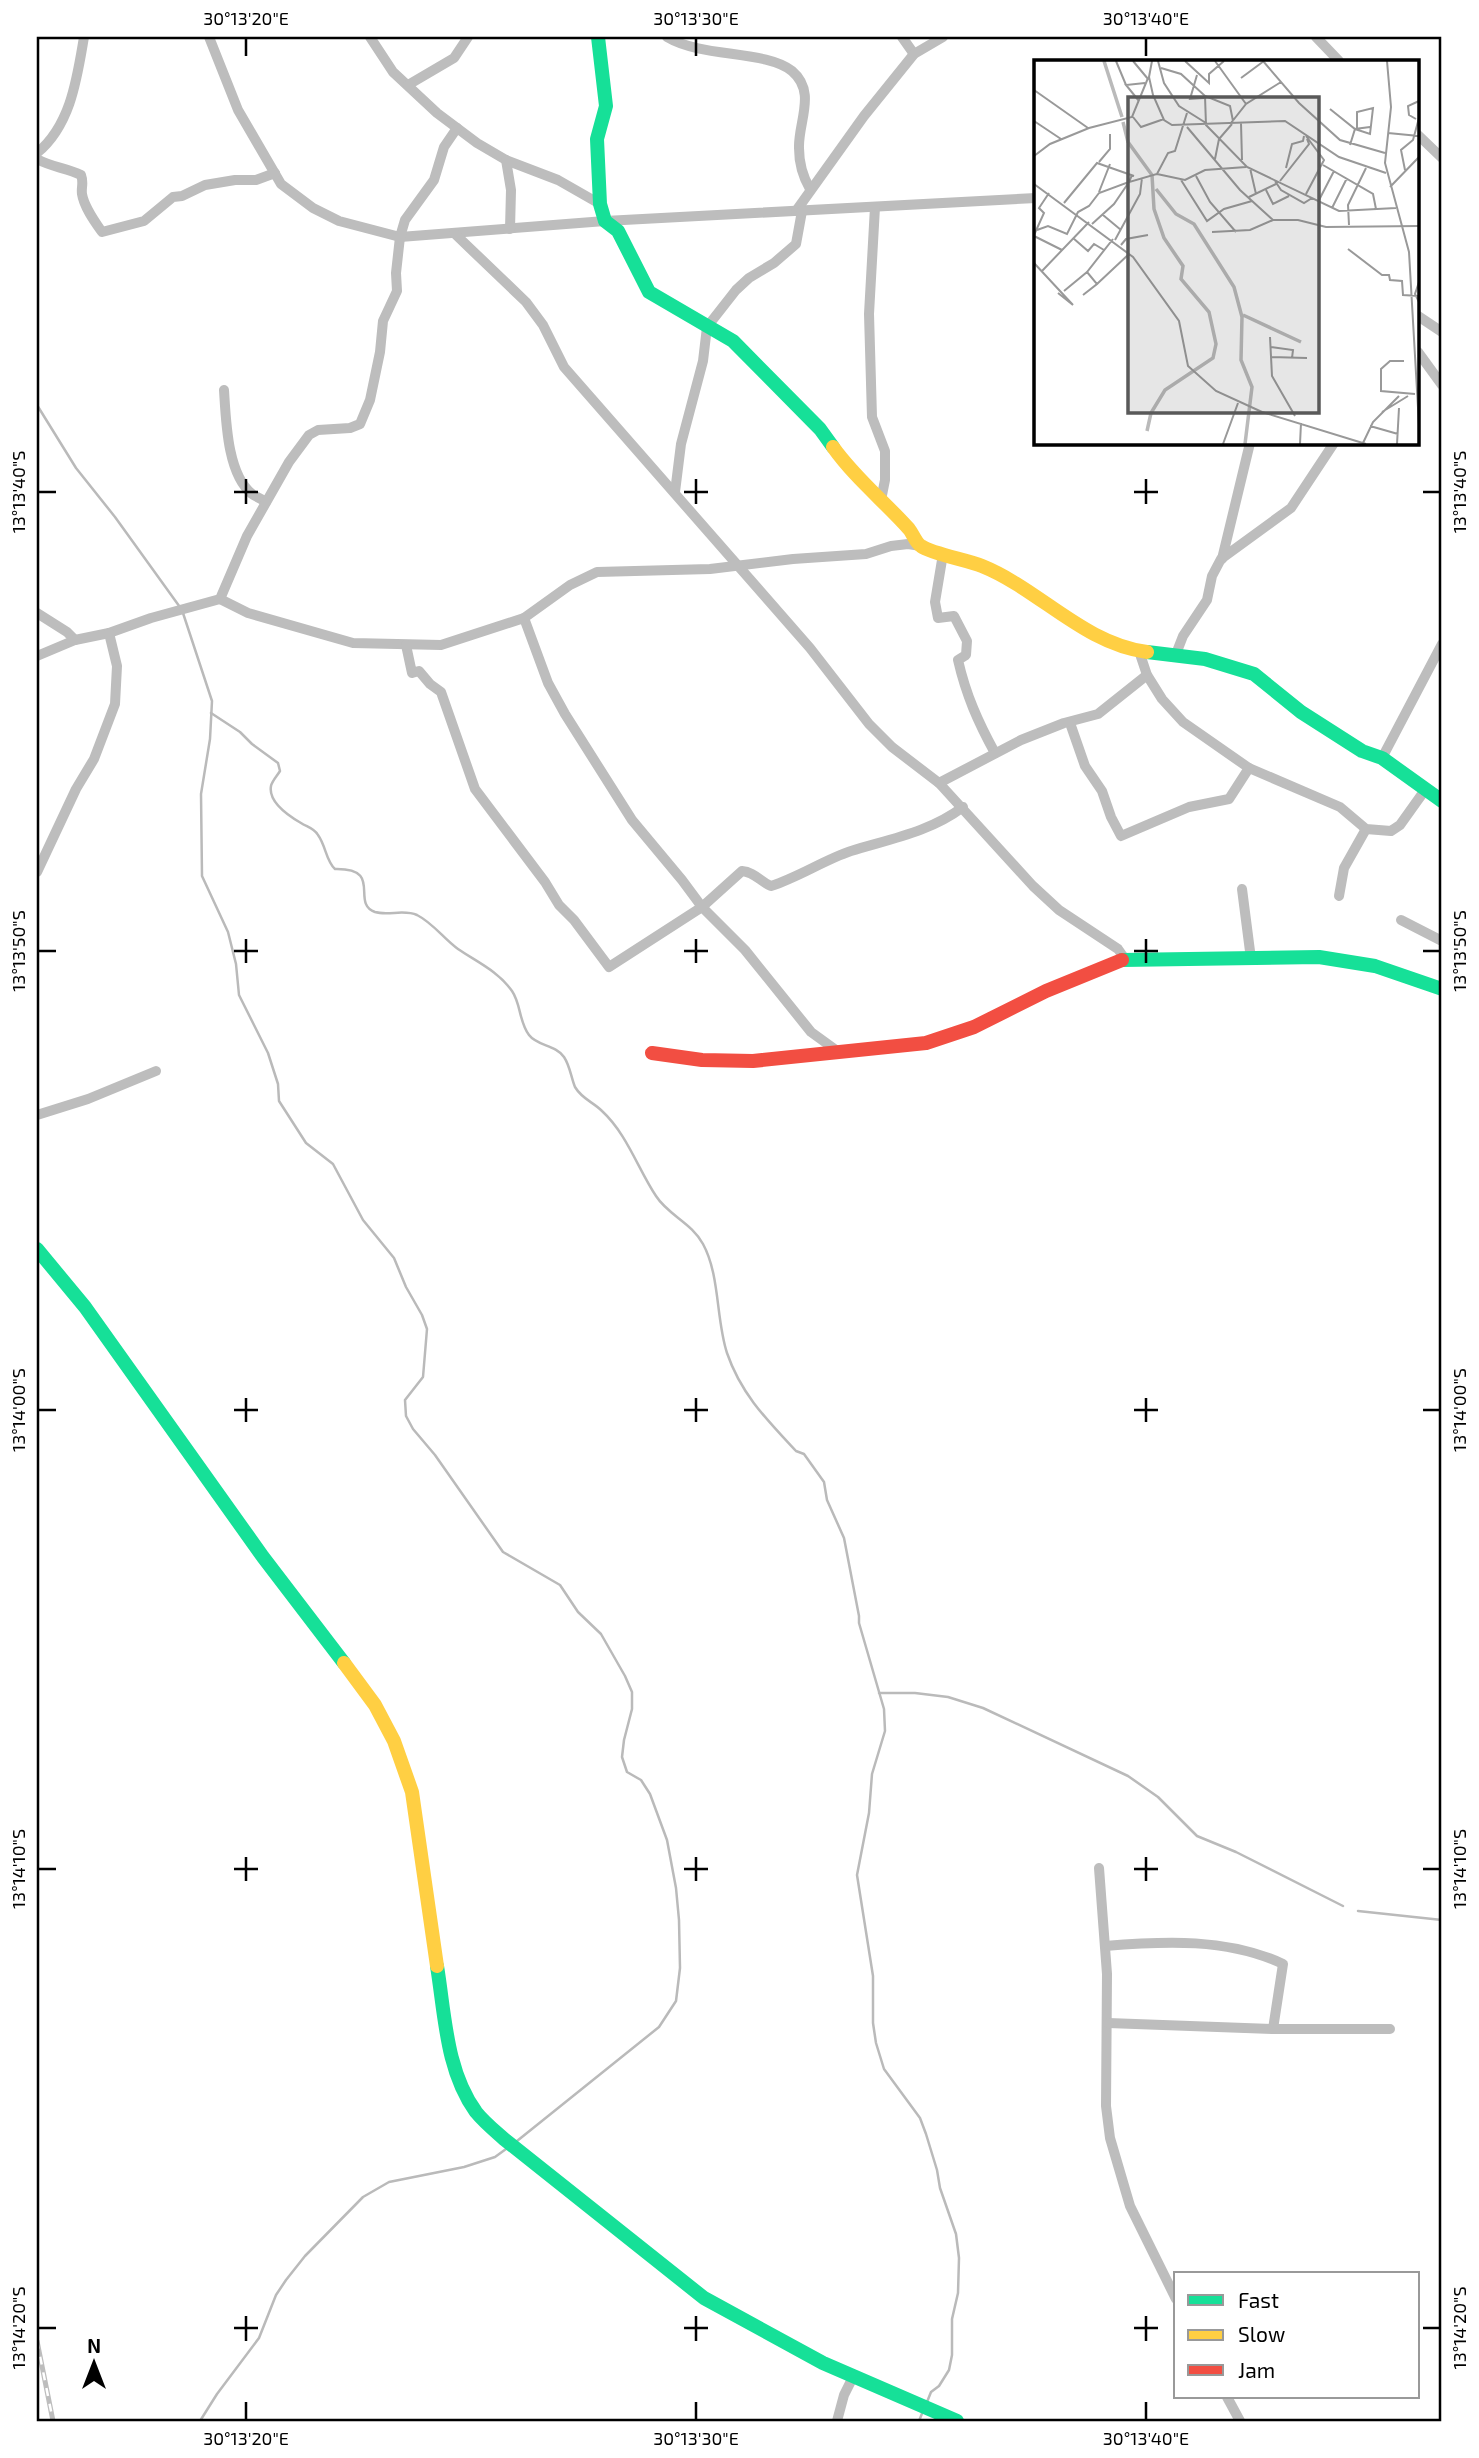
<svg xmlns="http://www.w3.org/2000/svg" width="1479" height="2458" font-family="'Exo 2',sans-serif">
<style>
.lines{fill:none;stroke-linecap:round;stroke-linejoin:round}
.stream{stroke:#bababa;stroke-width:2.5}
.street{stroke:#bdbdbd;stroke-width:10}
.fast{stroke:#16e098;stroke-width:14}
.slow{stroke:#ffcf43;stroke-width:14}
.jam{stroke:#f24e42;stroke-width:14}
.rail-casing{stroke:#bdbdbd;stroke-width:5}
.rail{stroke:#fff;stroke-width:2.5;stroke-dasharray:8;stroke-linecap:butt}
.ticks{fill:none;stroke:#000;stroke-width:2.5}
.inset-river{fill:none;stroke:#bababa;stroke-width:3.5}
.inset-road{fill:none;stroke:#999;stroke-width:2}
.view{fill:#595959;fill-opacity:0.15;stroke:#595959;stroke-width:3.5}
.inset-edge{fill:none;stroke:#000;stroke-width:3.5}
.neatline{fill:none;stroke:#000;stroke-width:2.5}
.ticks-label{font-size:18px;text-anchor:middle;fill:#000}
</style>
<rect width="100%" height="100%" fill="#fff"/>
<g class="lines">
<!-- stream -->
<g class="stream">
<polyline points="37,405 76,468 115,517 182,610 212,701 210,739 201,794 202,876 228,932 236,964 239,995 268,1053 278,1084 279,1101 306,1143 333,1164 363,1220 394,1258 406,1287 422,1315 427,1329 423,1377 405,1400 406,1416 413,1429 435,1455 503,1552 560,1585 578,1612 601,1634 625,1676 632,1692 632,1709 624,1740 622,1757 627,1772 641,1780 650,1794 667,1840 676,1888 679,1920 680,1968 676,2001 659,2027 517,2141"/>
<path d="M 211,713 L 240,732 L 252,744 L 278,763 L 280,771 C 277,776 272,781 271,786 C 268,802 289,816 301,823 C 307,827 314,828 318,835 C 326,846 326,861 335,869 C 384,868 350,903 375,912 C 388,916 404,909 417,915 C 433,923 444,939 458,949 C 477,962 498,971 512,991 C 521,1004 519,1022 529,1035 C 537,1046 556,1045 564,1057 C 570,1066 571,1077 575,1087 C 582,1099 593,1102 602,1111 C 627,1134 638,1169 656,1196 C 668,1215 692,1223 703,1244 C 720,1275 716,1320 727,1353 C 741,1394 767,1420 796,1451 L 804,1454 L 824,1482 L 827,1500 L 844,1538 L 859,1616 L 859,1623 L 884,1709 L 885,1731 L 872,1774 L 869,1813 L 857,1875 L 873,1976 L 873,2023 L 876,2043 L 884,2069 L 920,2118 L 926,2134 L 937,2170 L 940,2188 L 956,2234 L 959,2258 L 958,2293 L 952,2319 L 952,2355 L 949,2370 L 939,2386 L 931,2392 L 927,2402"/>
<polyline points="879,1693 915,1693 948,1697 983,1708 1128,1776 1158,1797 1197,1836 1236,1852 1343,1906"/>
<polyline points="1358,1911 1442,1920"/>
<polyline points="200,2421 217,2394 259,2338 276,2295 286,2280 305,2256 363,2197 389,2182 464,2167 495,2157 506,2149"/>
<polyline points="919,2421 923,2411"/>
</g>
<!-- street -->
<g class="street">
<polyline points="209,37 238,110 281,184 313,208 339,221 400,237 605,221 1036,198"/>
<polyline points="370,37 393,72 437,113 477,143 506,160 558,180 600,204"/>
<path d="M 667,37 C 702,58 766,50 792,71 C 817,92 798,122 799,148 C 799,162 803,177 810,189"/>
<polyline points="902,37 914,54"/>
<polyline points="1316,37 1339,61"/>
<polyline points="408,85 454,58 468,37"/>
<polyline points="1418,135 1442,158"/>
<path d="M 37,153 C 71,125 77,78 84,37"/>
<path d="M 37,159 C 51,167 67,168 81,175 C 84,183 81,187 82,194 C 84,207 95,222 102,232 L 144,221 L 173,197 L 182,196 L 205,185 L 235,180 L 256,180 L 275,173"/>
<polyline points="506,160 511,190 510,229"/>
<polyline points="875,207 869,314 872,417 885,451 885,480 881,500"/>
<polyline points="796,211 864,116 914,54 943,37"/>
<polyline points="454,233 526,302 543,325 564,367 810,648 869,724 892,747 939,783 1033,886 1059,910 1118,949 1125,959"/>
<polyline points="1418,316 1442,332"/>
<polyline points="1418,352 1442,385"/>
<path d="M 224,390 C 226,420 227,474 252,494 C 256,497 262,499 266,502"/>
<polyline points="675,492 681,444 703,361 707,327 736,290 749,278 774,263 796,244 802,211"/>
<path d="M 943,554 L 935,602 L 938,618 L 954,616 L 967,641 L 966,655 L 958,660 C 966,695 978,722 995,753"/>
<polyline points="1222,559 1250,443"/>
<polyline points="220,599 248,613 353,643 441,645 524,618 570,585 597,572 710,569 793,559 866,554 891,546 908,544 921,546"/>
<polyline points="37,613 67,632 75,640"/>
<polyline points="524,618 548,683 565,714 632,820 682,880 702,907 745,950 811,1032 840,1053"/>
<path d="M 406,645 L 412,673 L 419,671 L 430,684 L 441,692 L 475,789 L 545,882 L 559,905 L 574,920 L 609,967 L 702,907 L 742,871 C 754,872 760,881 771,886 C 799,877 824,860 851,851 C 890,839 930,832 963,807"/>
<polyline points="1139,651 1147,675 1162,699 1183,722 1249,768 1340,807 1366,829 1391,831 1400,825 1425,790"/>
<polyline points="1176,654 1183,636 1207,600 1212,576 1221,559 1291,508 1334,443"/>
<polyline points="37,656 75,640 109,633 151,618 220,599 247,536 289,462 309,435 318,430 350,428 360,424 370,400 380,352 383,321 397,291 396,273 400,237 405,220 434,180 444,147 457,128"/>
<polyline points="1070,723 1085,766 1102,791 1111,817 1121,836 1189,807 1229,799 1249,768"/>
<polyline points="1382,758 1442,644"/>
<polyline points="939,783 1021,740 1064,723 1098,714 1147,675"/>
<polyline points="37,872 76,789 94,759 115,704 117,666 109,633"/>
<polyline points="1242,889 1251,959"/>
<polyline points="1339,896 1344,868 1366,829"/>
<polyline points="1401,920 1442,941"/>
<polyline points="37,1115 88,1099 156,1071"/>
<polyline points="1099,1868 1107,1974 1106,2106 1110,2138 1130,2206 1176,2299"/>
<path d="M 1105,1946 C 1164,1941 1228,1938 1283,1964 L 1273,2029"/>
<polyline points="1108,2023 1273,2029 1390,2029"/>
<polyline points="1227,2397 1240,2421"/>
<polyline points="837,2421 844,2395 854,2375"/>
</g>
<!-- fast -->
<g class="fast">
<polyline points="598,37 606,106 597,139 600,204 605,221 618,231 649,292 733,341 820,429 833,447"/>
<polyline points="1147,652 1205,659 1254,674 1301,712 1362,751 1382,758 1442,801"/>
<polyline points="1122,960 1319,957 1375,966 1442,989"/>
<polyline points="37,1249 85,1307 263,1557 344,1663"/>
<path d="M 437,1966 C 445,2015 446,2071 476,2112 C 484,2122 495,2131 504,2139 L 704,2298 L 823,2363 L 957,2421"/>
</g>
<!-- slow -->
<g class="slow">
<path d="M 833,447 C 855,478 884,501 909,529 C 913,534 916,543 921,546 C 932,554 968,560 982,566 C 1039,589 1084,644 1147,652"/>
<polyline points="344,1663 375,1705 394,1741 412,1792 437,1966"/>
</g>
<!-- jam -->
<polyline class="jam" points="652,1053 702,1060 753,1061 926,1043 974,1027 1046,991 1122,960"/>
<!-- rail casing -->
<g class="rail-casing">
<polyline id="rail" points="37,2341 53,2421"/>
</g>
<!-- rail -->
<use href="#rail" class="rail"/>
</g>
<!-- ticks -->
<path class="ticks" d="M 246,38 L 246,56M 696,38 L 696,56M 1146,38 L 1146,56M 246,479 L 246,504M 696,479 L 696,504M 1146,479 L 1146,504M 38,492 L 56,492M 234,492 L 258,492M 684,492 L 708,492M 1134,492 L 1158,492M 1423,492 L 1440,492M 246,939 L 246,963M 696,939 L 696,963M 1146,939 L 1146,963M 38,951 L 56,951M 234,951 L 258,951M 684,951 L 708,951M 1134,951 L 1158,951M 1423,951 L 1440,951M 246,1398 L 246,1422M 696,1398 L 696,1422M 1146,1398 L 1146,1422M 38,1410 L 56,1410M 234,1410 L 258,1410M 684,1410 L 708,1410M 1134,1410 L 1158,1410M 1423,1410 L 1440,1410M 246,1857 L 246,1881M 696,1857 L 696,1881M 1146,1857 L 1146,1881M 38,1869 L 56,1869M 234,1869 L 258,1869M 684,1869 L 708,1869M 1134,1869 L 1158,1869M 1423,1869 L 1440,1869M 246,2316 L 246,2341M 696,2316 L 696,2341M 1146,2316 L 1146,2341M 38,2328 L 56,2328M 234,2328 L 258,2328M 684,2328 L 708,2328M 1134,2328 L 1158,2328M 1423,2328 L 1440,2328M 246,2402 L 246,2420M 696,2402 L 696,2420M 1146,2402 L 1146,2420"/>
<!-- overview -->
<g transform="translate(1034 60)">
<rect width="385" height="385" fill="#fff"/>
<path class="inset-river" d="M 70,1 L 88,57M 89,62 L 94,82 L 118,115 L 120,149 L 130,178 L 149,206 L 147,219 L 175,252 L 182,284 L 179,298 L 131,330 L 117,353 L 113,371M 122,129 L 142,154 L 160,164 L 200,227 L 208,257 L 207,300 L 218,327 L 211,384M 209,255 L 267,282"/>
<path class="inset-road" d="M 82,1 L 92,25M 99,1 L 114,19M 118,1 L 115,17 L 119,35 L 130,60 L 138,65 L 251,61 L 305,97 L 352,113M 124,1 L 130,23 L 145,46 L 172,63M 151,1 L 175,23 L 175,14 L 190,1M 181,1 L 212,44M 229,1 L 265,43 L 306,80 L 351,93M 353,1 L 357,47 L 351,103 L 375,192 L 385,365M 127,8 L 147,14 L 171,36 L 196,46 L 199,61M 163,15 L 156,39 L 170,38M 207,18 L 230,1M 0,30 L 54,68M 171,36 L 172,65 L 213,107 L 305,151 L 362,148M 105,41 L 92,25 L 111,23M 296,49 L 321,69 L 336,74 L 339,48 L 323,52 L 323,68M 99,57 L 107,67 L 130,59M 382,59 L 375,55 L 374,46 L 385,41M 0,61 L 27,79M 197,63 L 212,44 L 247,22M 207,63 L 208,100M 153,67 L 206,130 L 239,160M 354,73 L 385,76M 272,76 L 290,100 L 272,134M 316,85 L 321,69 L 336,67M 0,96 L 16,84 L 55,68 L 98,57 L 114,18M 181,99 L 185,79 L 198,64M 65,102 L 76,89 L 76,74M 289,105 L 339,134 L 342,149M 216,108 L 222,134M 252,108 L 258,84 L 269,81 L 270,76M 371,110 L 367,90 L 379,80 L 385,58M 123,114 L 151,120 L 171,110 L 212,107M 162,116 L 176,142 L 202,172M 147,120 L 173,161 L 190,149 L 218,141M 241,121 L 247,130 L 270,143 L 278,138M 246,121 L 275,84 L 273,79M 0,124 L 99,197 L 145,261 L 154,306 L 182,331 L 228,352 L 332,384M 356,127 L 385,97M 232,130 L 239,144 L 255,136M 65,132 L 76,104M 215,137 L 242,124M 284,142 L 300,111M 30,143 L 63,103 L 100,116M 298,148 L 313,118M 69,155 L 87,170M 58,164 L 80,144 L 95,122 L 123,114 L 134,93 L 141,91 L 153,53M 315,165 L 314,145 L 332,108M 3,170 L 14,166 L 33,174 L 44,152 L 55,146 L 65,133 L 95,122 L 98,115M 178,172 L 216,170 L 239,160 L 264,160 L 292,167 L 385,166M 0,175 L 10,153 L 5,148 L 15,133M 0,176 L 28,190M 39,178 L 54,191 L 60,184 L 70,190M 81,180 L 106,134 L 108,118M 87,185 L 92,179 L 114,175M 314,189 L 348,215 L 355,215 L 356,220 L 368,221 L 369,235 L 385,236M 0,203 L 39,245 L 24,233M 8,211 L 55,162M 385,222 L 381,234 L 385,242M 63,224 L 95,194M 30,231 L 53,212 L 79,179M 49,235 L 63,224 L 53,212M 236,277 L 238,316 L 261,356M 237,287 L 259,290 L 258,298M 237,297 L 273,298M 370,301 L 356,301 L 347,309 L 347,331 L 381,334M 348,352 L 374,336M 336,366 L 364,374M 329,383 L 339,362 L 365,336M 189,384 L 204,343M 266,384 L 267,363M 363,384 L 365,348"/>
<path class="view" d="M 94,37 L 285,37 L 285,353 L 94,353 Z"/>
<rect width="385" height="385" class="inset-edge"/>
</g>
<!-- border -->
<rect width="1479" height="2458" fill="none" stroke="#ffffff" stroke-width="77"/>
<!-- legend -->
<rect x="1174" y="2272" width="245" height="126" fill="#ffffff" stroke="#999999" stroke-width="2"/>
<rect x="1188" y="2295" width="35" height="10" fill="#16e098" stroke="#999999" stroke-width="2"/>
<text x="1238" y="2308" font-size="21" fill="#000000">Fast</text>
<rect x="1188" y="2330" width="35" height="10" fill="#ffcf43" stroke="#999999" stroke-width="2"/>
<text x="1238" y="2342" font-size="21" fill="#000000">Slow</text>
<rect x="1188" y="2365" width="35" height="10" fill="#f24e42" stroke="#999999" stroke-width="2"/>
<text x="1238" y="2378" font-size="21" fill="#000000">Jam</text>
<!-- north arrow -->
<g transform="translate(94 2363)" stroke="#ffffff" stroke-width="5" paint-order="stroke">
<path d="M0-5L12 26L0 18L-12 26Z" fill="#000000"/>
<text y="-10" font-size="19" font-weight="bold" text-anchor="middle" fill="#000000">N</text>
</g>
<rect x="38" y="38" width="1402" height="2382" class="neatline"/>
<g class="ticks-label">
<text x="246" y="25">30°13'20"E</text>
<text x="696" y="25">30°13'30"E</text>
<text x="1146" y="25">30°13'40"E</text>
<text transform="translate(19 492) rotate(-90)" y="6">13°13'40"S</text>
<text transform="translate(1460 492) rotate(-90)" y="6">13°13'40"S</text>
<text transform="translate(19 951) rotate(-90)" y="6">13°13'50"S</text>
<text transform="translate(1460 951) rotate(-90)" y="6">13°13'50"S</text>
<text transform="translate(19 1410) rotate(-90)" y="6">13°14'00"S</text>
<text transform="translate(1460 1410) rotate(-90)" y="6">13°14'00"S</text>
<text transform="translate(19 1869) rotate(-90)" y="6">13°14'10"S</text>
<text transform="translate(1460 1869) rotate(-90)" y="6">13°14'10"S</text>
<text transform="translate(19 2328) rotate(-90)" y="6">13°14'20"S</text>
<text transform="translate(1460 2328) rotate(-90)" y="6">13°14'20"S</text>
<text x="246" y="2445">30°13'20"E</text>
<text x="696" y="2445">30°13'30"E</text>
<text x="1146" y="2445">30°13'40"E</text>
</g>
</svg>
